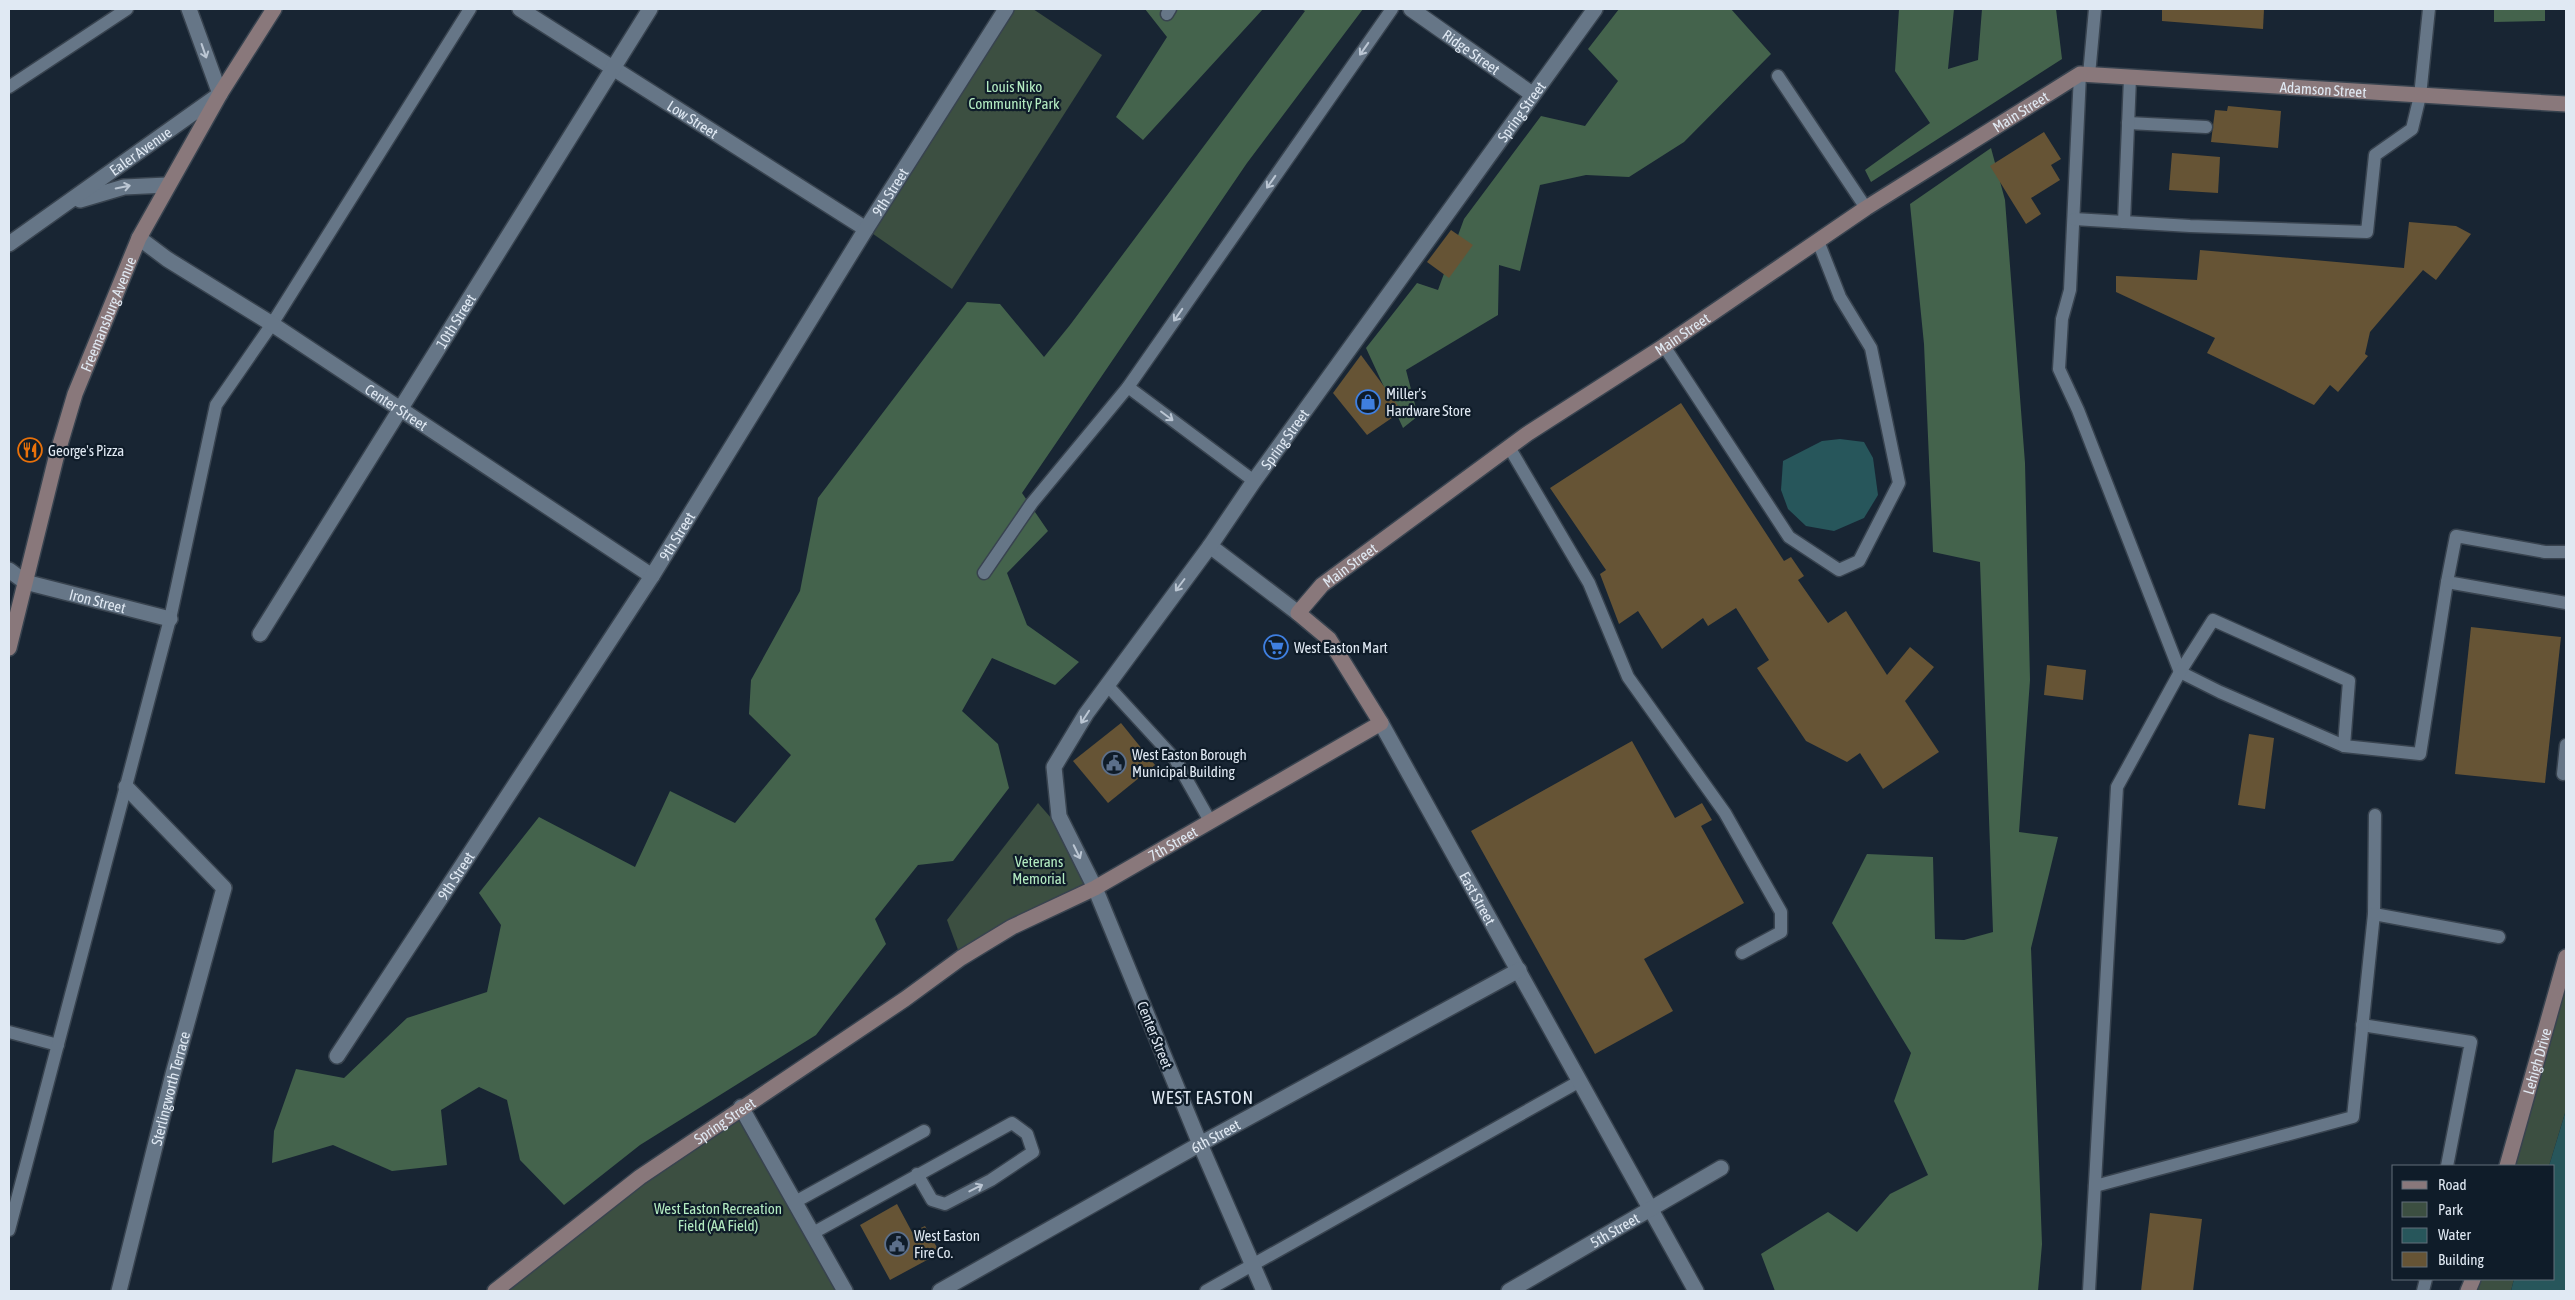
<svg xmlns="http://www.w3.org/2000/svg" width="2575" height="1300" font-family="'Asap Condensed',sans-serif">
<style>
.green{fill:#3c4f41}
.forest{fill:#44634c}
.water{fill:#27565b}
.building{fill:#665435}
.lines{fill:none;stroke-linecap:round;stroke-linejoin:round}
.lane-casing{stroke:#38434f;stroke-width:15}
.street-casing{stroke:#38434f;stroke-width:18}
.secondary-casing{stroke:#38434f;stroke-width:18}
.lane{stroke:#667687;stroke-width:12}
.street{stroke:#667687;stroke-width:15}
.secondary{stroke:#89787b;stroke-width:15}
.oneway{stroke:#bbc6d3}
.labels{text-anchor:middle;dominant-baseline:central;stroke-width:4.5;stroke-linejoin:round;paint-order:stroke}
.street-label{font-size:15px;fill:#e0e9f3;stroke:#0f1c29}
.park-label{font-size:15px;fill:#b3ebc1;stroke:#0f1c29}
.poi-label{font-size:15px;fill:#e0e9f3;stroke:#0f1c29;text-anchor:start}
.quarter-label{font-size:18px;letter-spacing:1px;fill:#e0e9f3;stroke:#0f1c29}
</style>
<rect width="100%" height="100%" fill="#182533"/>
<!-- green -->
<g class="green">
<polygon points="1006,9 1033,9 1102,55 952,289 866,229"/>
<polygon points="1038,803 1073,843 1095,888 961,958 947,920"/>
<polygon points="2566,957 2566,1110 2549,1166 2507,1166"/>
<polygon points="741,1107 845,1291 495,1291"/>
<polygon points="2473,1279 2514,1279 2511,1291 2468,1291"/>
</g>
<!-- forest -->
<g class="forest">
<polygon points="1145,9 1263,9 1143,140 1116,117 1167,37"/>
<polygon points="1301,9 1363,9 1247,163 1022,493 1048,531 1007,573 1027,625 1079,662 1055,685 992,658 962,711 998,744 1009,788 953,861 918,865 875,919 886,944 816,1035 640,1145 564,1205 520,1160 507,1100 479,1087 441,1110 447,1165 392,1171 333,1145 272,1163 274,1131 296,1069 344,1078 407,1018 487,992 501,925 479,893 539,817 635,867 670,791 735,823 791,755 749,714 751,680 800,591 818,498 967,302 1000,304 1044,357 1070,325 1305,11"/>
<polygon points="1619,9 1731,9 1771,54 1684,142 1629,177 1586,175 1540,185 1520,271 1499,265 1498,315 1406,370 1418,416 1403,428 1366,348 1417,283 1438,290 1464,219 1541,116 1585,126 1618,81 1588,49"/>
<polygon points="1899,9 1954,9 1948,69 1978,60 1982,9 2056,9 2062,59 1871,182 1865,170 1930,123 1895,71"/>
<polygon points="2494,9 2545,9 2545,21 2494,22"/>
<polygon points="1991,148 2005,200 2025,463 2030,680 2019,832 2058,837 2031,948 2042,1244 2038,1291 1775,1291 1761,1254 1828,1212 1857,1232 1890,1194 1928,1175 1894,1101 1911,1053 1832,923 1867,854 1933,857 1935,939 1964,940 1993,932 1980,562 1933,552 1924,344 1910,204"/>
</g>
<!-- water -->
<g class="water">
<polygon points="1840,439 1864,442 1873,458 1878,495 1864,518 1834,531 1806,526 1788,509 1781,490 1783,461 1822,441"/>
<polygon points="2566,1110 2566,1291 2511,1291 2514,1279 2554,1279 2554,1166 2549,1166"/>
</g>
<!-- building -->
<g class="building">
<polygon points="2162,9 2264,9 2263,29 2162,21"/>
<polygon points="2228,106 2281,111 2278,148 2211,142 2215,110 2227,111"/>
<polygon points="2044,132 2061,159 2051,165 2060,180 2031,198 2041,214 2026,224 1990,166"/>
<polygon points="2172,153 2220,157 2218,193 2169,190"/>
<polygon points="2409,222 2456,226 2471,234 2436,280 2423,270 2370,332 2365,354 2368,356 2338,392 2330,385 2314,405 2207,353 2215,338 2116,292 2116,276 2197,280 2200,250 2404,268"/>
<polygon points="1451,230 1473,245 1449,278 1427,262"/>
<polygon points="1361,355 1402,411 1367,435 1333,393"/>
<polygon points="1681,403 1784,561 1791,557 1804,576 1798,580 1828,623 1846,611 1887,675 1910,647 1934,667 1905,701 1939,752 1883,789 1860,753 1847,762 1806,741 1757,668 1769,660 1736,608 1708,626 1703,618 1662,649 1638,611 1619,624 1600,574 1606,570 1550,488"/>
<polygon points="2471,627 2561,637 2545,783 2455,774"/>
<polygon points="2047,665 2086,670 2083,700 2044,695"/>
<polygon points="1121,723 1155,765 1108,803 1073,761"/>
<polygon points="2249,734 2274,738 2265,809 2238,805"/>
<polygon points="1632,741 1675,818 1702,803 1712,820 1701,826 1744,903 1644,959 1673,1011 1595,1054 1471,831"/>
<polygon points="897,1204 912,1232 925,1226 940,1253 890,1280 860,1225"/>
<polygon points="2150,1213 2202,1219 2193,1291 2141,1291"/>
</g>
<g class="lines">
<!-- lane casing -->
<g class="lane-casing">
<g id="lane">
<polyline points="1167,14 1170,9"/>
<polyline points="2080,74 2070,290 2062,319 2059,369 2078,410 2180,672 2220,692 2344,746"/>
<polyline points="2089,75 2095,9"/>
<polyline points="1778,76 1866,208"/>
<polyline points="9,87 127,9"/>
<polyline points="2128,123 2206,127"/>
<polyline points="2074,219 2190,226 2367,232 2375,155 2412,129 2420,96 2429,9"/>
<polyline points="2124,222 2130,78"/>
<polyline points="1664,346 1789,537 1839,570 1859,561 1899,483 1871,348 1840,297 1818,241"/>
<polyline points="1128,387 1254,481"/>
<polyline points="1509,447 1589,583 1628,677 1725,813 1781,912 1781,932 1742,953"/>
<polyline points="2566,552 2545,552 2456,536 2447,582 2566,603"/>
<polyline points="984,573 1032,503 1128,387 1392,9"/>
<polyline points="1107,685 1175,759 1210,821"/>
<polyline points="2563,774 2566,745"/>
<polyline points="2374,914 2375,815"/>
<polyline points="2362,1025 2471,1042 2447,1166"/>
<polyline points="9,1032 58,1045"/>
<polyline points="2095,1186 2353,1117 2374,914 2499,937"/>
<polyline points="795,1202 924,1131"/>
<polyline points="9,1230 170,619 216,405 272,324 470,9"/>
<polyline points="813,1233 1012,1123 1027,1134 1033,1152 991,1180 945,1204 932,1200 917,1174"/>
<polyline points="1206,1291 1580,1081"/>
<polyline points="2089,1291 2117,787 2180,672 2213,620 2349,681 2344,746 2420,754 2447,582"/>
<polyline points="2423,1291 2426,1279"/>
</g>
</g>
<!-- street casing -->
<g class="street-casing">
<g id="street">
<path id="s1" d="M 520,9 L 866,229"/>
<path id="s2" d="M 1411,9 L 1532,94"/>
<polyline points="80,200 124,187 167,185"/>
<path id="s3" d="M 139,238 L 167,259 L 272,324 L 652,576"/>
<path id="s4" d="M 9,244 L 220,94 L 189,9"/>
<polyline points="1210,546 1298,613"/>
<path id="s5" d="M 9,570 L 25,582 L 170,619"/>
<path id="s6" d="M 260,634 L 650,9"/>
<path id="s7" d="M 1381,723 L 1696,1291"/>
<path id="s8" d="M 337,1056 L 652,576 L 866,229 L 1006,9"/>
<polyline points="741,1107 845,1291"/>
<path id="s9" d="M 119,1291 L 173,1074 L 224,888 L 126,787"/>
<path id="s10" d="M 940,1291 L 1200,1144 L 1519,970"/>
<path id="s11" d="M 1264,1291 L 1200,1144 L 1095,888 L 1059,816 L 1054,767 L 1086,714 L 1210,546 L 1254,481 L 1595,9"/>
<path id="s12" d="M 1509,1291 L 1721,1168"/>
</g>
</g>
<!-- secondary casing -->
<g class="secondary-casing">
<g id="secondary">
<path id="s13" d="M 9,648 L 56,458 L 75,394 L 139,238 L 220,94 L 274,9"/>
<path id="s14" d="M 2507,1166 L 2566,957"/>
<path id="s15" d="M 495,1291 L 640,1177 L 905,999 L 961,958 L 1012,927 L 1095,888 L 1381,723 L 1329,639 L 1298,613 L 1322,585 L 1527,434 L 1664,346 L 1866,208 L 2080,74 L 2566,104"/>
<polyline points="2468,1291 2473,1279"/>
</g>
</g>
<!-- lane -->
<use href="#lane" class="lane"/>
<!-- street -->
<use href="#street" class="street"/>
<!-- secondary -->
<use href="#secondary" class="secondary"/>
</g>
<!-- one-way arrows -->
<defs><path id="oneway-shaft" d="M-6 0H5M1.5-3L5.5 0L1.5 3" fill="none" stroke-width="1.6" stroke-linecap="round" stroke-linejoin="round" transform="scale(1.25)"/></defs>
<g class="oneway">
<use href="#oneway-shaft" transform="translate(1364 49) rotate(125)"/>
<use href="#oneway-shaft" transform="translate(204 51) rotate(71)"/>
<use href="#oneway-shaft" transform="translate(1271 182) rotate(125)"/>
<use href="#oneway-shaft" transform="translate(123 187) rotate(-11)"/>
<use href="#oneway-shaft" transform="translate(1178 315) rotate(125)"/>
<use href="#oneway-shaft" transform="translate(1167 416) rotate(37)"/>
<use href="#oneway-shaft" transform="translate(1180 585) rotate(127)"/>
<use href="#oneway-shaft" transform="translate(1085 717) rotate(123)"/>
<use href="#oneway-shaft" transform="translate(1077 852) rotate(64)"/>
<use href="#oneway-shaft" transform="translate(976 1188) rotate(-27)"/>
</g>
<!-- icons -->
<defs>
<g id="shop-ring" transform="scale(1.25)"><circle r="9.5" fill="#0f1c29" stroke="#3f7fe0" stroke-width="1.5"/><path d="M-5-2.5h2.3a2.7 3.5 0 0 1 5.4 0H5L5.5 6h-11ZM-1.5-2.5h3a1.5 2.3 0 0 0-3 0Z" fill="#3f7fe0"/></g>
<g id="restaurant-ring" transform="scale(1.25)"><circle r="9.5" fill="#0f1c29" stroke="#e8710a" stroke-width="1.5"/><path d="M-5-6h1v4h1v-4h1v4h1v-4h1v5L-1.5 .5V6h-2V.5L-5-1ZM5-6V6H3V1.5H1.5Q1.5-4 5-6Z" fill="#e8710a"/></g>
<g id="supermarket-ring" transform="scale(1.25)"><circle r="9.5" fill="#0f1c29" stroke="#3f7fe0" stroke-width="1.5"/><path d="M-6-5.5h2.5l.6 2H6L4.5 2H-2.5L-4.4-4H-6ZM-1.5 3.2a1.3 1.3 0 1 0 .1 0ZM3 3.2a1.3 1.3 0 1 0 .1 0Z" fill="#3f7fe0"/></g>
<g id="civic-ring" transform="scale(1.25)"><circle r="9.5" fill="#0f1c29" stroke="#5c6f8a" stroke-width="1.5"/><path d="M-.6-6.5H3V-4.5H.6V-3L4-1V1h2V6H-6V1h2V-1L-.6-3ZM-1.2 2.5V6h2.4V2.5Z" fill="#5c6f8a"/></g>
</defs>
<g fill-rule="evenodd">
<use href="#shop-ring" x="1368" y="402"/>
<use href="#restaurant-ring" x="30" y="450"/>
<use href="#supermarket-ring" x="1276" y="647"/>
<use href="#civic-ring" x="1114" y="763"/>
<use href="#civic-ring" x="897" y="1244"/>
</g>
<g class="labels">
<!-- street labels -->
<g class="street-label">
<text stroke="none"><textPath href="#s2" startOffset="74">Ridge Street</textPath></text>
<text stroke="none"><textPath href="#s15" startOffset="2389">Adamson Street</textPath></text>
<text stroke="none"><textPath href="#s11" startOffset="1372">Spring Street</textPath></text>
<text stroke="none"><textPath href="#s15" startOffset="2075">Main Street</textPath></text>
<text stroke="none"><textPath href="#s1" startOffset="205">Low Street</textPath></text>
<text stroke="none"><textPath href="#s4" startOffset="161">Ealer Avenue</textPath></text>
<text stroke="none"><textPath href="#s8" startOffset="1026">9th Street</textPath></text>
<text stroke="none"><textPath href="#s13" startOffset="349">Freemansburg Avenue</textPath></text>
<text stroke="none"><textPath href="#s6" startOffset="369">10th Street</textPath></text>
<text stroke="none"><textPath href="#s15" startOffset="1670">Main Street</textPath></text>
<text stroke="none"><textPath href="#s3" startOffset="308">Center Street</textPath></text>
<text stroke="none"><textPath href="#s11" startOffset="968">Spring Street</textPath></text>
<text stroke="none"><textPath href="#s8" startOffset="621">9th Street</textPath></text>
<text stroke="none"><textPath href="#s15" startOffset="1265">Main Street</textPath></text>
<text stroke="none"><textPath href="#s5" startOffset="95">Iron Street</textPath></text>
<text stroke="none"><textPath href="#s15" startOffset="814">7th Street</textPath></text>
<text stroke="none"><textPath href="#s8" startOffset="216">9th Street</textPath></text>
<text stroke="none"><textPath href="#s7" startOffset="200">East Street</textPath></text>
<text transform="translate(1155 1035) rotate(68)">Center Street</text>
<text stroke="none"><textPath href="#s14" startOffset="109">Lehigh Drive</textPath></text>
<text stroke="none"><textPath href="#s9" startOffset="209">Sterlingworth Terrace</textPath></text>
<text stroke="none"><textPath href="#s15" startOffset="286">Spring Street</textPath></text>
<text stroke="none"><textPath href="#s10" startOffset="316">6th Street</textPath></text>
<text stroke="none"><textPath href="#s12" startOffset="122">5th Street</textPath></text>
</g>
<!-- park labels -->
<g class="park-label">
<text x="1014" y="86">Louis Niko<tspan x="1014" dy="17">Community Park</tspan></text>
<text x="1039" y="861">Veterans<tspan x="1039" dy="17">Memorial</tspan></text>
<text x="718" y="1208">West Easton Recreation<tspan x="718" dy="17">Field (AA Field)</tspan></text>
</g>
<!-- poi labels -->
<g class="poi-label">
<text x="1386" y="393">Miller's<tspan x="1386" dy="17">Hardware Store</tspan></text>
<text x="48" y="450">George's Pizza</text>
<text x="1294" y="647">West Easton Mart</text>
<text x="1132" y="754">West Easton Borough<tspan x="1132" dy="17">Municipal Building</tspan></text>
<text x="914" y="1235">West Easton<tspan x="914" dy="17">Fire Co.</tspan></text>
</g>
<!-- quarter labels -->
<g class="quarter-label">
<text x="1203" y="1097">WEST EASTON</text>
</g>
</g>
<!-- border -->
<rect width="2575" height="1300" fill="none" stroke="#e0e9f3" stroke-width="20"/>
<!-- legend -->
<rect x="2392" y="1165" width="162" height="115" fill="#0f1c29" stroke="#636e7a"/>
<rect x="2402" y="1181" width="25" height="8" fill="#89787b" stroke="#636e7a"/>
<text x="2438" y="1190" font-size="15" fill="#e0e9f3">Road</text>
<rect x="2402" y="1202" width="25" height="15" fill="#3c4f41" stroke="#636e7a"/>
<text x="2438" y="1215" font-size="15" fill="#e0e9f3">Park</text>
<rect x="2402" y="1228" width="25" height="15" fill="#27565b" stroke="#636e7a"/>
<text x="2438" y="1240" font-size="15" fill="#e0e9f3">Water</text>
<rect x="2402" y="1252" width="25" height="15" fill="#665435" stroke="#636e7a"/>
<text x="2438" y="1265" font-size="15" fill="#e0e9f3">Building</text>
</svg>
